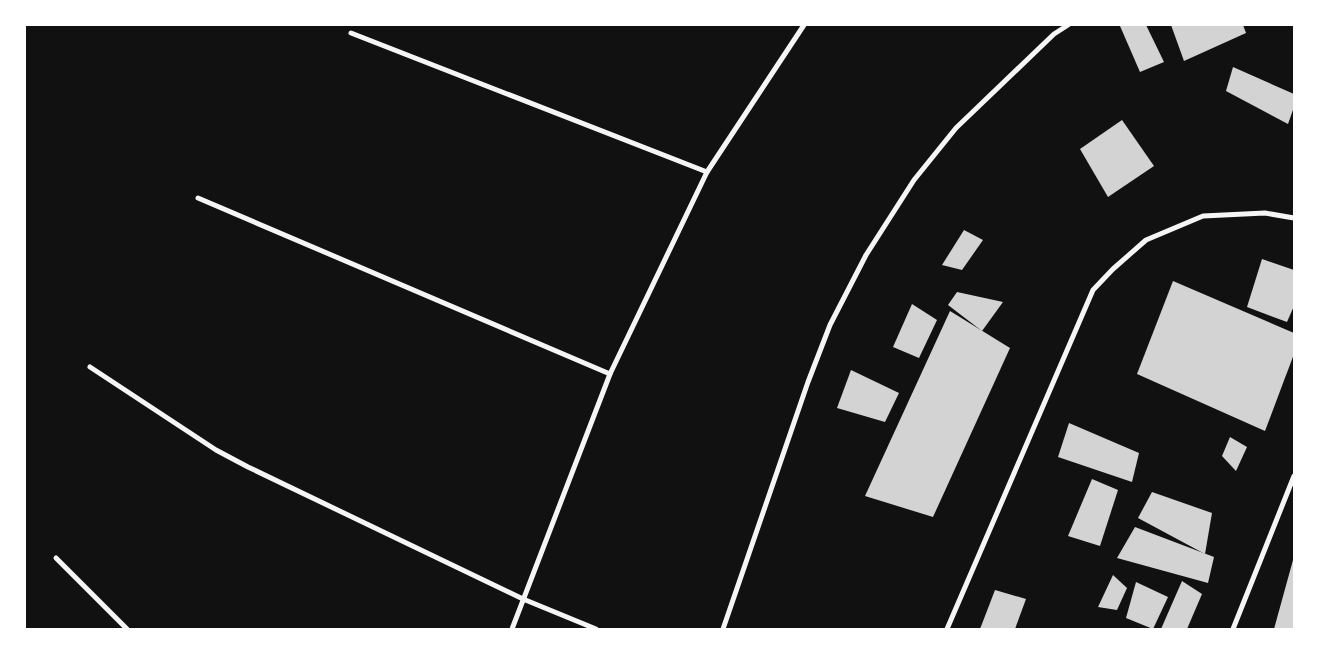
<svg xmlns="http://www.w3.org/2000/svg" width="1319" height="654" font-family="'Roboto Condensed',sans-serif">
<style>
.building{fill:#d3d3d3}
.lines{fill:none;stroke-linecap:round;stroke-linejoin:round}
.minor{stroke:#f5f5f5;stroke-width:5}
</style>
<rect width="100%" height="100%" fill="#111"/>
<!-- building -->
<g class="building">
<polygon points="1121,25 1146,25 1164,62 1140,72 1120,26"/>
<polygon points="1171,25 1243,25 1246,33 1184,61"/>
<polygon points="1233,67 1294,94 1294,107 1288,124 1226,91"/>
<polygon points="1122,120 1154,166 1108,197 1080,149"/>
<polygon points="964,230 983,240 962,270 942,265"/>
<polygon points="1262,259 1294,270 1294,306 1287,322 1247,307"/>
<polygon points="1173,281 1294,333 1294,354 1265,431 1137,374"/>
<polygon points="957,292 1003,302 982,331 948,305"/>
<polygon points="912,304 937,320 919,358 893,347"/>
<polygon points="950,311 1010,348 933,517 865,496"/>
<polygon points="851,370 899,393 885,422 837,408"/>
<polygon points="1069,423 1139,453 1132,482 1058,457"/>
<polygon points="1230,437 1247,447 1236,471 1222,456"/>
<polygon points="1092,479 1118,490 1100,546 1068,536"/>
<polygon points="1152,492 1212,513 1205,554 1138,518"/>
<polygon points="1135,527 1214,557 1208,583 1117,558"/>
<polygon points="1293,560 1294,629 1274,629"/>
<polygon points="1113,575 1127,588 1117,610 1098,607"/>
<polygon points="1182,581 1202,594 1187,629 1161,629"/>
<polygon points="1136,582 1168,597 1153,629 1126,618"/>
<polygon points="995,590 1026,599 1015,629 980,629"/>
</g>
<g class="lines">
<!-- minor -->
<g class="minor">
<polyline points="351,33 707,172"/>
<polyline points="198,198 610,374"/>
<polyline points="90,367 216,450 248,467 523,599 596,629"/>
<polyline points="56,558 127,629"/>
<polyline points="512,629 610,374 707,172 804,25"/>
<polyline points="723,629 808,382 830,325 866,255 914,180 956,128 1054,34 1068,25"/>
<polyline points="947,629 1093,290 1113,269 1146,240 1203,216 1265,213 1294,218"/>
<polyline points="1233,629 1294,476"/>
</g>
</g>
<!-- border -->
<rect width="1319" height="654" fill="none" stroke="#ffffff" stroke-width="52"/>
</svg>
